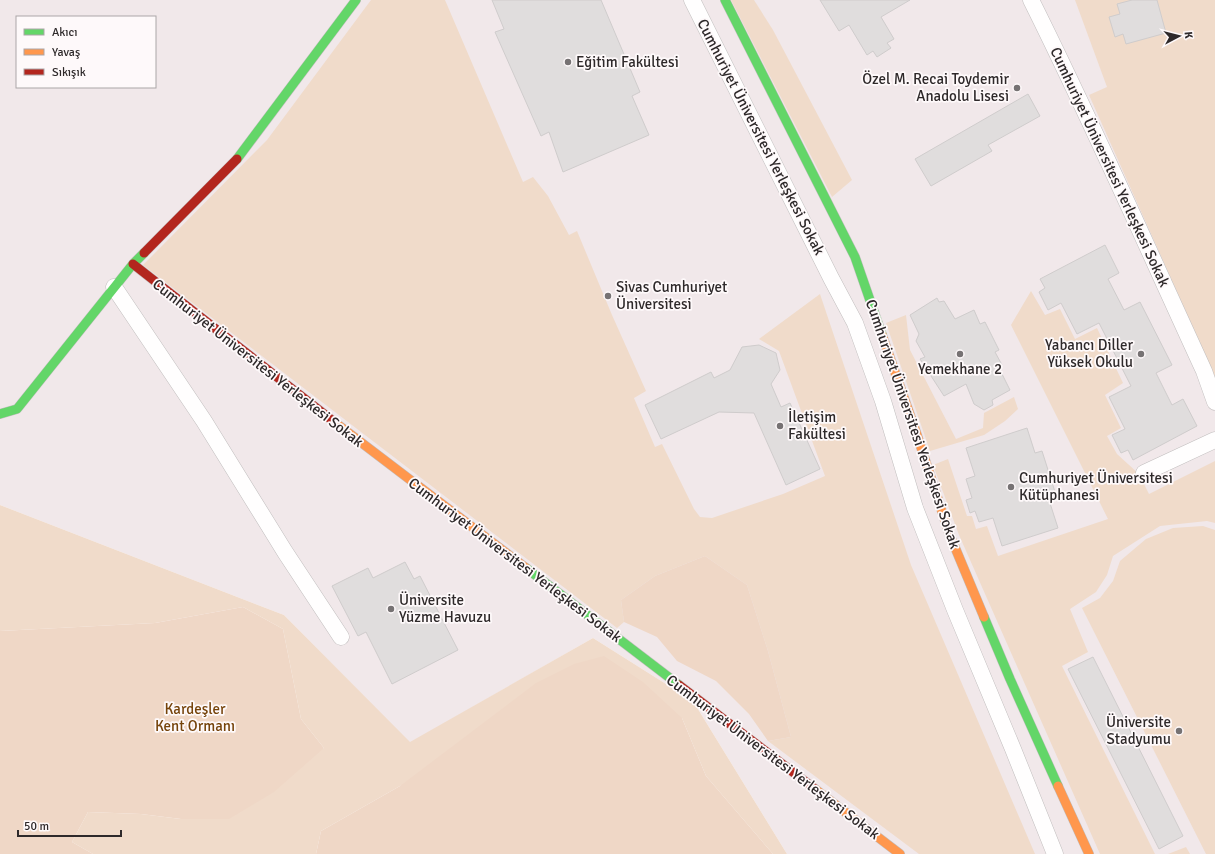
<svg xmlns="http://www.w3.org/2000/svg" width="1215" height="854" font-family="Signika,sans-serif">
<style>
.built{fill:#f1e8ea;fill-rule:evenodd}
.green{fill:#f0dbca}
.forest{fill:#efd7c6}
.building{fill:#e0dddd;stroke:#cfcccc}
.lines{fill:none;stroke-linecap:round;stroke-linejoin:round}
.street-casing{stroke:#c1bebe;stroke-width:17}
.fast-casing{stroke:#c1bebe;stroke-width:10}
.slow-casing{stroke:#c1bebe;stroke-width:10}
.jam-casing{stroke:#c1bebe;stroke-width:10}
.street{stroke:#fffefe;stroke-width:16}
.fast{stroke:#63d668;stroke-width:9}
.slow{stroke:#ff974d;stroke-width:9}
.jam{stroke:#b3261e;stroke-width:9}
.poi-dot{fill:#767273;stroke:#fef9fa;stroke-width:1.5}
.labels{text-anchor:middle;dominant-baseline:central;stroke-width:3.5;stroke-linejoin:round;paint-order:stroke}
.poi-label{font-size:15px;fill:#2e292a;stroke:#fef9fa;text-anchor:start}
.street-label{font-size:15px;fill:#2e292a;stroke:#fef9fa}
.park-label{font-size:15px;fill:#75430a;stroke:#fef9fa}
</style>
<rect width="100%" height="100%" fill="#fdfafb"/>
<!-- built -->
<path class="built" d="M 0,0 L 1215,0 L 1215,854 L 787,854 L 693,701 L 593,638 L 410,743 L 284,615 L 0,505 ZM 17,17 L 155,17 L 155,87 L 17,87 Z"/>
<!-- green -->
<g class="green">
<polygon points="371,0 445,0 523,182 533,177 548,196 569,235 577,231 612,315 646,391 634,398 655,447 662,444 694,509 700,517 712,518 783,494 825,476 779,351 759,339 820,294 911,565 1035,854 919,854 768,741 791,737 768,651 747,585 705,556 655,576 621,600 624,622 617,628 143,265 267,140"/>
<polygon points="731,0 754,0 773,30 852,180 832,197"/>
<polygon points="1075,0 1215,0 1215,377 1089,95 1107,87"/>
<polygon points="1031,291 1045,315 1060,309 1075,339 1097,328 1123,383 1105,395 1121,428 1107,436 1117,454 1139,474 1149,494 1215,461 1215,523 1207,521 1160,526 1113,556 1107,575 1096,592 1070,609 1088,652 1062,666 1155,854 1100,854 959,535 933,465 948,459 967,516 972,516 976,529 987,526 998,556 1108,519 1011,325"/>
<polygon points="906,315 910,350 956,439 983,428 984,413 1014,397 1018,409 1005,421 984,435 930,451 886,323"/>
<polygon points="0,505 284,615 410,742 593,638 693,701 787,854 773,854 706,776 682,718 400,786 321,831 316,854 93,854 72,842 88,812 141,814 181,819 324,748 301,719 283,629 243,607 155,623 0,631"/>
<polygon points="1203,526 1215,530 1215,854 1206,854 1082,608 1100,598 1113,581 1120,561 1146,539 1173,528"/>
<polygon points="1186,847 1190,854 1168,854"/>
</g>
<!-- forest -->
<g class="forest">
<polygon points="705,556 747,585 768,651 791,737 768,741 749,714 716,681 677,661 657,637 624,622 621,600 655,576"/>
<polygon points="243,607 283,629 301,719 324,748 274,792 229,819 181,819 141,814 88,812 72,842 93,854 0,854 0,631 155,623"/>
<polygon points="604,656 643,682 682,718 706,776 773,854 316,854 321,831 400,786 536,683 574,664"/>
</g>
<!-- building -->
<g class="building">
<polygon points="492,0 601,0 640,92 632,96 649,135 563,172 549,132 541,136 495,32 504,29"/>
<polygon points="820,0 910,0 881,17 894,39 887,43 891,48 877,57 873,51 867,55 849,25 839,31"/>
<polygon points="1132,0 1157,0 1166,33 1126,44 1123,34 1115,37 1109,17 1120,14 1117,4"/>
<polygon points="1028,94 1040,116 988,145 992,151 931,186 915,159"/>
<polygon points="1105,245 1119,273 1108,279 1124,310 1140,302 1172,365 1156,373 1172,405 1183,399 1197,426 1133,460 1128,450 1121,453 1112,435 1125,429 1109,397 1131,386 1099,323 1077,334 1061,303 1048,310 1039,292 1045,288 1040,279"/>
<polygon points="937,298 939,302 944,301 955,319 974,310 980,324 985,322 999,350 995,352 1002,365 998,366 1010,390 992,400 993,405 984,410 974,404 966,384 944,396 920,359 925,357 916,341 919,334 910,315"/>
<polygon points="759,345 776,353 780,370 771,384 781,407 790,403 820,469 786,485 754,413 719,412 661,439 645,405 711,372 714,378 730,370 742,347"/>
<polygon points="1027,428 1035,453 1042,451 1056,495 1048,497 1058,528 1002,546 993,518 979,522 975,511 970,513 966,500 972,498 966,479 975,476 966,448"/>
<polygon points="405,562 414,579 420,576 458,650 392,684 366,632 358,636 332,586 368,568 373,578"/>
<polygon points="1093,657 1183,836 1159,849 1068,669"/>
</g>
<g class="lines">
<!-- street casing -->
<g class="street-casing">
<g id="street">
<polyline points="692,0 831,278 855,323 883,401 915,508 955,610 1013,749 1055,854"/>
<path d="M 1031,0 C 1092,122 1147,247 1204,371 L 1215,402"/>
<polyline points="114,287 204,421 285,552 341,637"/>
<polyline points="1144,473 1215,440"/>
</g>
</g>
<!-- fast casing -->
<g class="fast-casing">
<g id="fast">
<polyline points="725,0 855,257 882,335"/>
<polyline points="237,159 356,0"/>
<polyline points="0,414 17,409 133,264 144,253"/>
<polyline points="526,568 679,685"/>
<polyline points="984,617 1010,679 1058,786"/>
</g>
</g>
<!-- slow casing -->
<g class="slow-casing">
<g id="slow">
<polyline points="882,335 917,435 949,533 984,617"/>
<polyline points="333,421 526,568"/>
<polyline points="1058,786 1089,854"/>
<polyline points="815,789 900,854"/>
</g>
</g>
<!-- jam casing -->
<g class="jam-casing">
<g id="jam">
<polyline points="144,253 237,159"/>
<polyline points="133,264 333,421"/>
<polyline points="679,685 815,789"/>
</g>
</g>
<!-- street -->
<use href="#street" class="street"/>
<!-- fast -->
<use href="#fast" class="fast"/>
<!-- slow -->
<use href="#slow" class="slow"/>
<!-- jam -->
<use href="#jam" class="jam"/>
</g>
<!-- markers -->
<g class="poi-dot">
<circle cx="568" cy="62" r="4"/>
<circle cx="1017" cy="88" r="4"/>
<circle cx="608" cy="296" r="4"/>
<circle cx="960" cy="354" r="4"/>
<circle cx="1141" cy="354" r="4"/>
<circle cx="780" cy="426" r="4"/>
<circle cx="1011" cy="487" r="4"/>
<circle cx="391" cy="609" r="4"/>
<circle cx="1179" cy="731" r="4"/>
</g>
<g class="labels">
<!-- poi labels -->
<g class="poi-label">
<text x="576" y="62">Eğitim Fakültesi</text>
<text x="1009" y="79" text-anchor="end">Özel M. Recai Toydemir<tspan x="1009" dy="17">Anadolu Lisesi</tspan></text>
<text x="616" y="287">Sivas Cumhuriyet<tspan x="616" dy="17">Üniversitesi</tspan></text>
<text x="1133" y="345" text-anchor="end">Yabancı Diller<tspan x="1133" dy="17">Yüksek Okulu</tspan></text>
<text x="960" y="369" text-anchor="middle">Yemekhane 2</text>
<text x="788" y="417">İletişim<tspan x="788" dy="17">Fakültesi</tspan></text>
<text x="1019" y="478">Cumhuriyet Üniversitesi<tspan x="1019" dy="17">Kütüphanesi</tspan></text>
<text x="399" y="600">Üniversite<tspan x="399" dy="17">Yüzme Havuzu</tspan></text>
<text x="1171" y="722" text-anchor="end">Üniversite<tspan x="1171" dy="17">Stadyumu</tspan></text>
</g>
<!-- street labels -->
<g class="street-label">
<text transform="translate(761 137) rotate(63)">Cumhuriyet Üniversitesi Yerleşkesi Sokak</text>
<text transform="translate(1110 167) rotate(65)">Cumhuriyet Üniversitesi Yerleşkesi Sokak</text>
<text transform="translate(258 363) rotate(38)">Cumhuriyet Üniversitesi Yerleşkesi Sokak</text>
<text transform="translate(913 424) rotate(71)">Cumhuriyet Üniversitesi Yerleşkesi Sokak</text>
<text transform="translate(515 560) rotate(37)">Cumhuriyet Üniversitesi Yerleşkesi Sokak</text>
<text transform="translate(773 757) rotate(37)">Cumhuriyet Üniversitesi Yerleşkesi Sokak</text>
</g>
<!-- park labels -->
<g class="park-label">
<text x="195" y="709">Kardeşler<tspan x="195" dy="17">Kent Ormanı</tspan></text>
</g>
</g>
<!-- legend -->
<rect x="16" y="16" width="140" height="72" fill="#fef9fa" stroke="#aba6a7"/>
<rect x="24" y="29" width="20" height="6" fill="#63d668" stroke="#aba6a7"/>
<text x="52" y="36" font-size="12" fill="#2e292a">Akıcı</text>
<rect x="24" y="49" width="20" height="6" fill="#ff974d" stroke="#aba6a7"/>
<text x="52" y="56" font-size="12" fill="#2e292a">Yavaş</text>
<rect x="24" y="69" width="20" height="6" fill="#b3261e" stroke="#aba6a7"/>
<text x="52" y="76" font-size="12" fill="#2e292a">Sıkışık</text>
<!-- north arrow -->
<g transform="translate(1179 36) rotate(83)" stroke="#fef9fa" stroke-width="3" paint-order="stroke">
<path d="M0-3L7 15L0 10L-7 15Z" fill="#2e292a"/>
<text y="-6" font-size="11" font-weight="bold" text-anchor="middle" fill="#2e292a">K</text>
</g>
<!-- scale -->
<path d="M18 830v6h103v-6" fill="none" stroke="#2e292a" stroke-width="2"/>
<text x="24" y="830" font-size="12" fill="#2e292a" stroke="#fef9fa" stroke-width="3" paint-order="stroke">50 m</text>
</svg>
